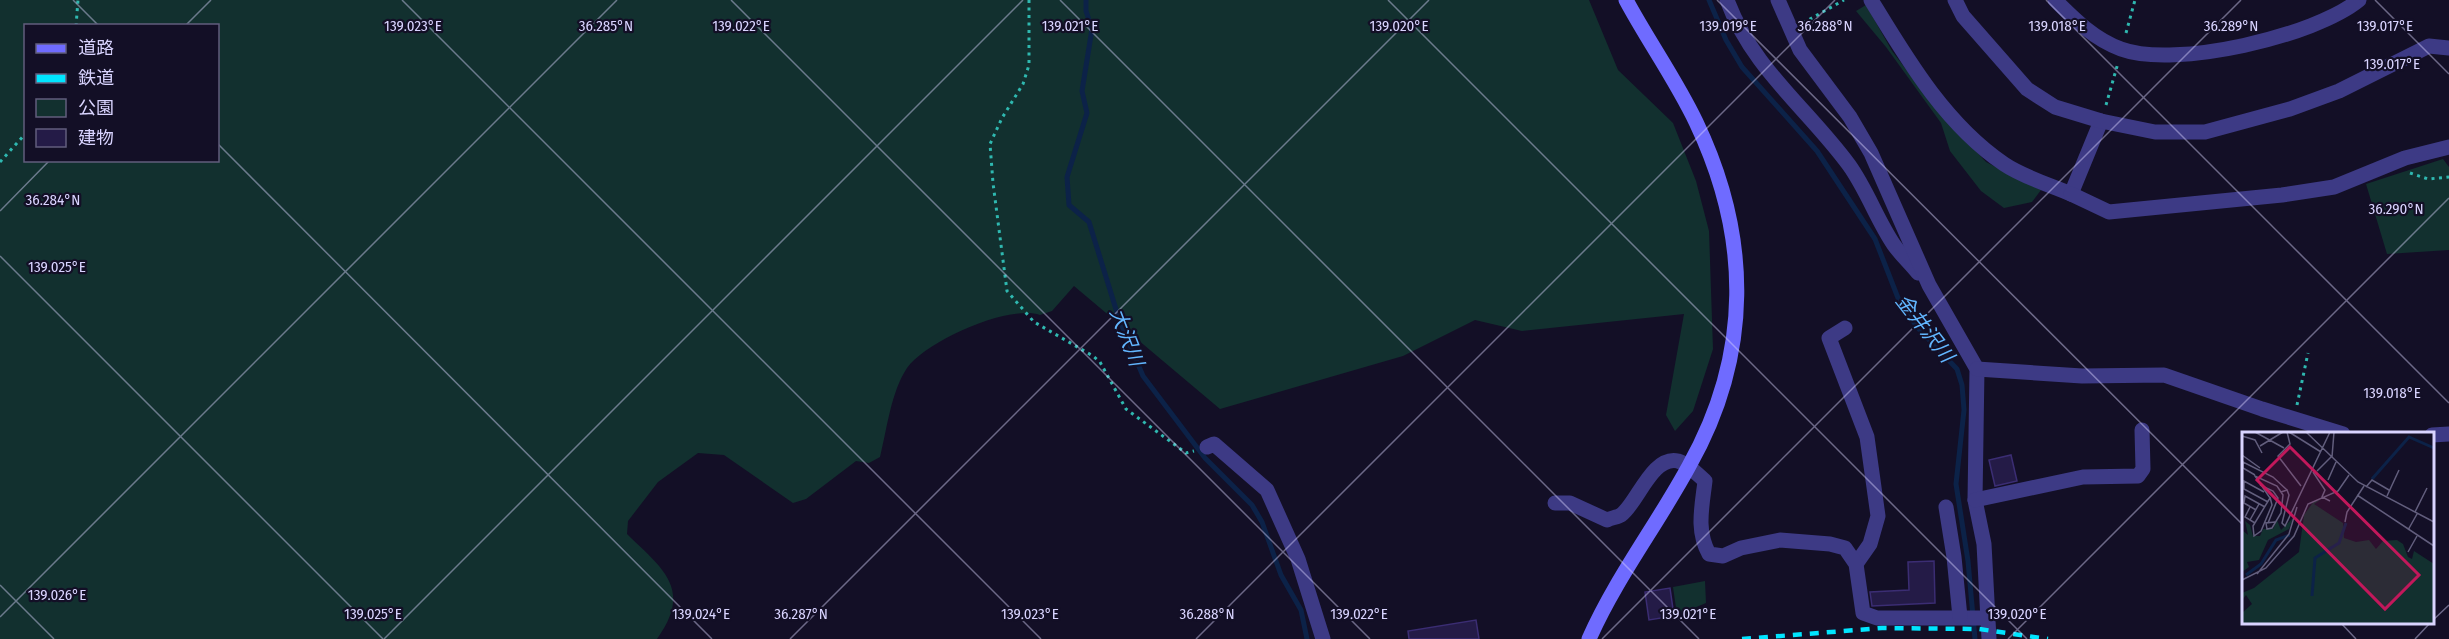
<svg xmlns="http://www.w3.org/2000/svg" width="2449" height="639" font-family="'Fira Sans Condensed','Noto Sans JP',sans-serif">
<style>
.green{fill:#12302f;fill-rule:evenodd}
.lines{fill:none;stroke-linecap:round;stroke-linejoin:round}
.stream{stroke:#0c2248;stroke-width:5}
.building{fill:#241b47;stroke:#3b2d73;stroke-width:1.5}
.path{stroke:#2fb8b0;stroke-width:3;stroke-dasharray:3 4.5;stroke-linecap:butt}
.street{stroke:#3d3a85;stroke-width:15}
.secondary{stroke:#6f6bff;stroke-width:15}
.rail{stroke:#00e5ff;stroke-width:4.5;stroke-dasharray:9 8;stroke-linecap:butt}
.ticks{fill:none;stroke:#d9d4ff;stroke-width:1.5;stroke-opacity:0.45}
.labels{text-anchor:middle;dominant-baseline:central;stroke-width:4.5;stroke-linejoin:round;paint-order:stroke}
.water-label{font-size:20px;font-style:italic;fill:#62b6ff;stroke:#130f26}
.inset-river{fill:none;stroke:#0c2248;stroke-width:3}
.inset-road{fill:none;stroke:#625e7d;stroke-width:1.5}
.view{fill:#c2185b;fill-opacity:0.15;stroke:#c2185b;stroke-width:3}
.inset-edge{fill:none;stroke:#d9d4ff;stroke-width:3}
.ticks-label{font-size:15px;text-anchor:middle;fill:#d9d4ff;stroke:#130f26;stroke-width:4.5;stroke-linejoin:round;paint-order:stroke}
</style>
<rect width="100%" height="100%" fill="#130f26"/>
<!-- green -->
<g class="green">
<path d="M 0,0 L 1589,0 L 1618,70 L 1673,123 L 1696,181 L 1709,231 L 1713,349 L 1693,411 L 1675,431 L 1666,415 L 1684,314 L 1522,331 L 1475,320 L 1403,356 L 1220,409 L 1074,286 L 1052,311 L 1040,315 C 1009,304 926,341 907,368 C 891,392 887,429 880,457 L 869,463 L 856,461 L 806,499 L 793,503 L 724,455 L 698,453 L 658,482 L 628,521 L 627,534 C 663,569 693,589 657,639 L 0,639 ZM 26,26 L 218,26 L 218,160 L 26,160 Z"/>
<polygon points="1866,5 1892,51 1934,106 1986,162 2041,190 2032,202 2004,208 1981,191 1950,151 1941,123 1886,47 1856,11"/>
<polygon points="2443,159 2449,167 2449,250 2387,254 2366,184"/>
<polygon points="1705,581 1706,603 1677,615 1673,587"/>
</g>
<g class="lines">
<!-- stream -->
<g class="stream">
<polyline points="1086,0 1086,11 1092,29 1082,91 1087,113 1067,177 1069,205 1089,222 1119,319 1143,376 1205,458 1252,505 1262,522 1281,575 1301,610 1307,639"/>
<polyline points="1709,0 1726,40 1742,67 1817,151 1875,239 1900,303 1918,328 1957,369 1962,385 1964,410 1956,484 1968,561 1975,639"/>
</g>
</g>
<!-- building -->
<g class="building">
<polygon points="2011,455 2017,481 1995,486 1989,460"/>
<polygon points="1934,561 1935,603 1872,606 1870,592 1909,590 1908,562"/>
<polygon points="1670,588 1674,616 1649,620 1645,592"/>
<polygon points="1476,620 1479,639 1409,639 1408,631"/>
</g>
<g class="lines">
<!-- path -->
<g class="path">
<polyline points="1029,0 1029,65 1023,84 1002,118 990,144 993,183 1007,291 1034,322 1093,356 1100,362 1126,409 1186,453 1194,451"/>
<polyline points="1803,23 1844,0"/>
<polyline points="76,26 78,0"/>
<polyline points="2126,33 2135,0"/>
<polyline points="2106,105 2118,63"/>
<polyline points="0,162 26,133"/>
<polyline points="2410,173 2428,179 2449,177"/>
<polyline points="2297,405 2308,353"/>
</g>
<!-- street -->
<g class="street">
<path d="M 1727,0 C 1752,68 1807,108 1849,165 C 1867,190 1877,220 1894,245 C 1901,255 1911,264 1918,273"/>
<polyline points="1778,0 1800,50 1850,117 1871,153 1929,285 1977,369 1975,500 1984,544 1989,639"/>
<path d="M 1871,0 C 1907,59 1945,124 2004,164 C 2023,177 2050,185 2071,194 L 2101,121"/>
<polyline points="1955,0 1963,16 2027,89 2055,107 2101,121 2155,132 2205,132 2290,109 2339,91 2429,46 2449,48"/>
<path d="M 2055,0 C 2075,20 2094,39 2121,49 C 2175,69 2315,36 2359,0"/>
<polyline points="2071,194 2109,212 2282,195 2334,187 2405,158 2449,147"/>
<polyline points="1845,328 1829,338 1867,437 1878,516 1870,544 1856,564"/>
<polyline points="1977,369 2082,376 2164,375 2262,409 2343,434"/>
<polyline points="2432,435 2449,434"/>
<polyline points="1207,447 1214,444 1267,490 1298,559 1323,639"/>
<polyline points="1975,500 2083,477 2138,476 2143,469 2142,430"/>
<path d="M 1555,503 L 1570,503 L 1607,520 C 1611,518 1618,517 1621,515 C 1637,504 1652,455 1678,461 C 1688,464 1697,474 1705,481 C 1702,507 1696,530 1709,554 L 1723,556 L 1741,548 L 1780,540 L 1830,544 L 1845,548 L 1856,564 L 1863,613 L 1877,618 L 1987,618"/>
<polyline points="1946,507 1954,557 1960,617"/>
</g>
<!-- secondary -->
<path class="secondary" d="M 1589,639 C 1616,578 1657,525 1689,466 C 1752,354 1751,237 1696,122 C 1676,80 1648,41 1626,0"/>
<!-- rail -->
<polyline class="rail" points="1742,639 1882,628 1979,629 2048,639"/>
</g>
<!-- ticks -->
<path class="ticks" d="M 73,0 L 99,26M 402,0 L 1041,639M 731,0 L 1370,639M 1060,0 L 1699,639M 1388,0 L 2027,639M 1717,0 L 2244,526M 2046,0 L 2449,403M 2375,0 L 2449,74M 185,26 L 211,0M 218,144 L 712,639M 0,211 L 50,160M 0,256 L 383,639M 0,585 L 54,639M 0,617 L 617,0M 2432,621 L 2449,605M 2340,622 L 2356,639M 384,639 L 1023,0M 790,639 L 1429,0M 1196,639 L 1835,0M 1602,639 L 2241,0M 2008,639 L 2449,198M 2415,639 L 2431,622"/>
<g class="labels">
<!-- water labels -->
<g class="water-label">
<text transform="translate(1925 328) rotate(52)">金井沢川</text>
<text transform="translate(1127 337) rotate(69)">大沢川</text>
</g>
</g>
<!-- overview -->
<g transform="translate(2242 432)">
<rect width="192" height="192" fill="#130f26"/>
<path d="M 78,68 L 72,72 L 101,91 L 102,106 L 114,110 L 127,108 L 134,117 L 141,109 L 155,108 L 161,112 L 166,125 L 170,127 L 172,119 L 192,132 L 192,192 L 0,192 L 0,181 L 10,172 L 4,163 L 0,168 L 0,161 L 12,156 L 57,120 L 62,83 L 72,69 ZM 51,86 L 47,97 L 26,108 L 17,128 L 5,130 L 7,135 L 0,140 L 0,98 L 6,103 L 3,89 L 8,93 L 11,104 L 18,104 L 21,97 L 31,97 L 35,88 L 39,98 Z" fill="#12302f"/>
<path class="inset-river" d="M 130,47 L 167,5 L 192,16M 4,143 L 19,132 L 34,108 L 48,103M 70,164 L 73,126 L 97,111 L 104,91"/>
<path class="inset-road" d="M 13,0 L 42,16M 45,0 L 48,12 L 36,24 L 59,54M 47,0 L 79,20M 64,0 L 116,50 L 192,90M 0,4 L 13,8 L 20,21M 18,14 L 41,0M 0,23 L 18,36M 90,25 L 92,0M 75,39 L 89,25M 71,40 L 83,58 L 80,65 L 88,69M 13,43 L 1,36 L 1,30 L 31,45 L 45,58M 86,48 L 94,30M 18,53 L 31,59 L 36,66 L 26,91M 124,55 L 130,48 L 147,58M 22,60 L 2,49 L 2,57 L 26,70M 39,60 L 45,58 L 47,63 L 40,91 L 43,94 L 88,0M 115,63 L 192,114M 145,64 L 157,38M 28,65 L 30,73 L 19,99 L 12,104 L 11,94 L 28,66 L 13,44 L 35,54 L 41,63 L 39,81 L 30,96 L 25,97 L 24,91 L 33,90M 8,75 L 3,85 L 13,91M 14,78 L 2,71 L 3,64 L 23,75M 173,80 L 185,56M 8,88 L 17,72M 103,90 L 105,80 L 122,54M 166,98 L 175,82M 166,120 L 175,104M 15,142 L 47,102 L 55,75M 0,148 L 24,136 L 52,104 L 66,72 L 96,59 L 107,43"/>
<path class="view" d="M 48,15 L 177,143 L 143,177 L 15,48 Z"/>
<rect width="192" height="192" class="inset-edge"/>
</g>
<g class="ticks-label">
<text x="2385" y="31">139.017°E</text>
<text x="413" y="31">139.023°E</text>
<text x="606" y="31">36.285°N</text>
<text x="741" y="31">139.022°E</text>
<text x="1070" y="31">139.021°E</text>
<text x="1399" y="31">139.020°E</text>
<text x="1728" y="31">139.019°E</text>
<text x="1825" y="31">36.288°N</text>
<text x="2057" y="31">139.018°E</text>
<text x="2231" y="31">36.289°N</text>
<text x="2392" y="69">139.017°E</text>
<text x="53" y="205">36.284°N</text>
<text x="2396" y="214">36.290°N</text>
<text x="57" y="272">139.025°E</text>
<text x="2392" y="398">139.018°E</text>
<text x="57" y="600">139.026°E</text>
<text x="373" y="619">139.025°E</text>
<text x="701" y="619">139.024°E</text>
<text x="801" y="619">36.287°N</text>
<text x="1030" y="619">139.023°E</text>
<text x="1207" y="619">36.288°N</text>
<text x="1359" y="619">139.022°E</text>
<text x="1688" y="619">139.021°E</text>
<text x="2017" y="619">139.020°E</text>
</g>
<!-- legend -->
<rect x="24" y="24" width="195" height="138" fill="#130f26" stroke="#625e7d" stroke-width="1.5"/>
<rect x="36" y="44" width="30" height="9" fill="#6f6bff" stroke="#625e7d" stroke-width="1.5"/>
<text x="78" y="54" font-size="18" fill="#d9d4ff">道路</text>
<rect x="36" y="74" width="30" height="9" fill="#00e5ff" stroke="#625e7d" stroke-width="1.5"/>
<text x="78" y="84" font-size="18" fill="#d9d4ff">鉄道</text>
<rect x="36" y="99" width="30" height="18" fill="#12302f" stroke="#625e7d" stroke-width="1.5"/>
<text x="78" y="114" font-size="18" fill="#d9d4ff">公園</text>
<rect x="36" y="129" width="30" height="18" fill="#241b47" stroke="#625e7d" stroke-width="1.5"/>
<text x="78" y="144" font-size="18" fill="#d9d4ff">建物</text>
</svg>
